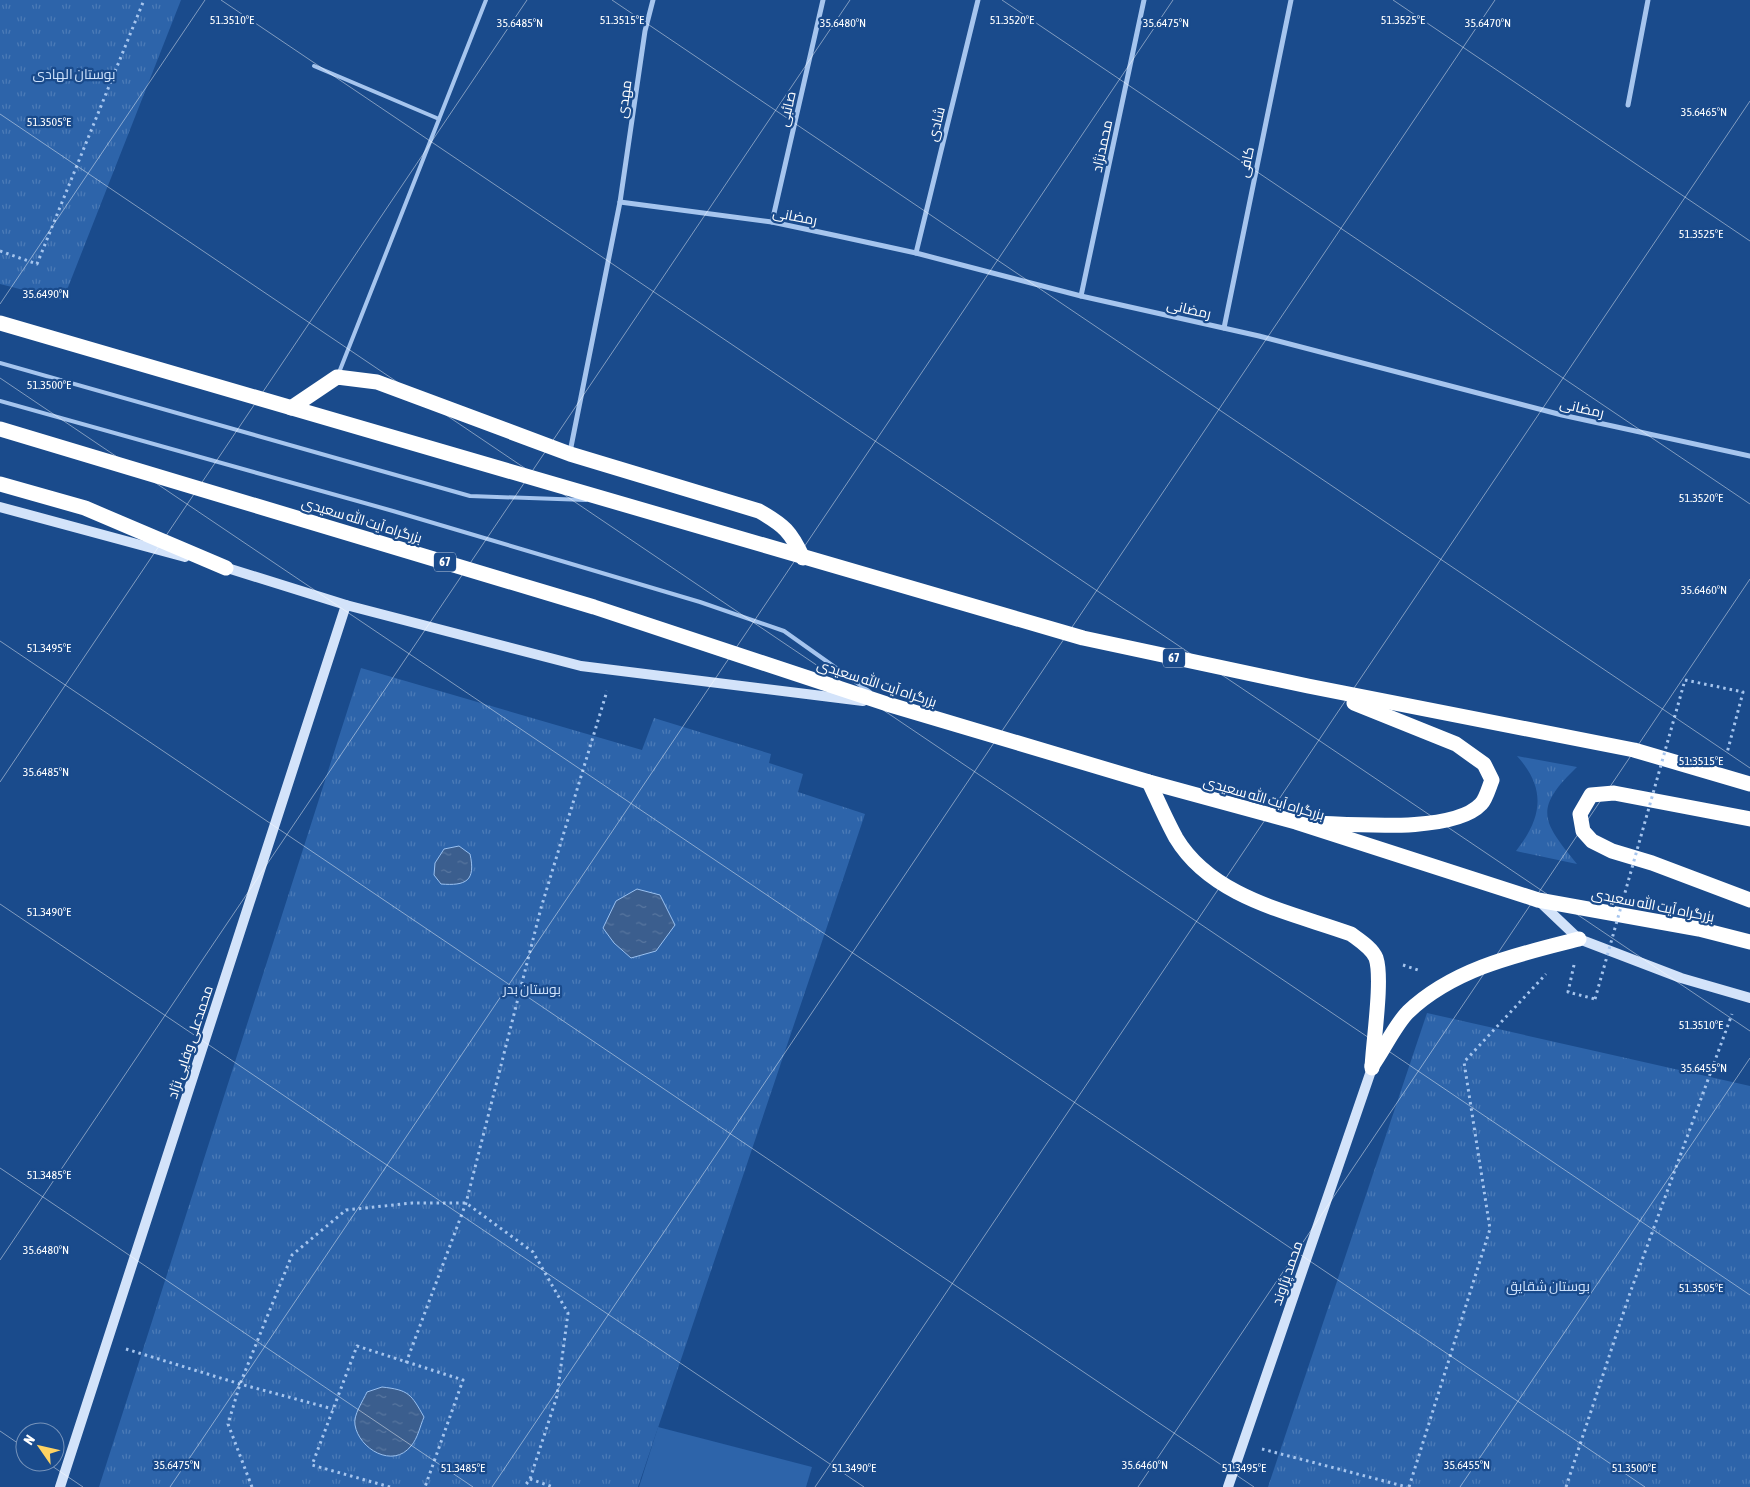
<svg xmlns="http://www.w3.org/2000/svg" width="1750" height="1487" font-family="'Asap Condensed',Cairo,sans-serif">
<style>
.grass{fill:url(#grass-tufts)}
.pitch{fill:#2d64aa}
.water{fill:url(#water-ripples);stroke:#99c0f0}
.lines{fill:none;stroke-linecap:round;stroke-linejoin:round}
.path{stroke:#a6c5ee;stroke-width:3;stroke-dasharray:2.5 4;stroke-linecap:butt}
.lane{stroke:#a6c5ee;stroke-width:4}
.street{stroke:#a6c5ee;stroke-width:5}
.secondary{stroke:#d3e3fa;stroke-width:10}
.highway{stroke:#fff;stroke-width:15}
.path-bridge{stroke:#a6c5ee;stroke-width:3;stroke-dasharray:2.5 4;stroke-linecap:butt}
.ticks{fill:none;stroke:#fff;stroke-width:1;stroke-opacity:0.45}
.labels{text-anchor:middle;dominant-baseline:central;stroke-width:4.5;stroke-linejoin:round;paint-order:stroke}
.shield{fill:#1a4b8c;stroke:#bac9dc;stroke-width:1}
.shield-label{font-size:12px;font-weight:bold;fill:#fff}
.park-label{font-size:14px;fill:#cce0fa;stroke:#1a4b8c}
.street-label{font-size:14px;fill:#fff;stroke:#1a4b8c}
.ticks-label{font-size:12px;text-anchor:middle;fill:#fff;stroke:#1a4b8c;stroke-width:4.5;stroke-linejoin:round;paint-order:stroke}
</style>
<defs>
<pattern id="grass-tufts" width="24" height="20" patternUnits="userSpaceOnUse" patternTransform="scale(1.25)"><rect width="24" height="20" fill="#2d64aa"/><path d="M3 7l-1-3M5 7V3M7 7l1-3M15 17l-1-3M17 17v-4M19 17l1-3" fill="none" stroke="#4c7bb7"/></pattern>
<pattern id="water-ripples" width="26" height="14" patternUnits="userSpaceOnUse" patternTransform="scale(1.25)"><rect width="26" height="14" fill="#3b5e8e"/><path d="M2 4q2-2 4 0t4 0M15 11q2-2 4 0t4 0" fill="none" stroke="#58769f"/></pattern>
</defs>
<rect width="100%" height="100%" fill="#1a4b8c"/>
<!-- grass -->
<g class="grass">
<polygon points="0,0 181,0 63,300 0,284"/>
<polygon points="361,668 642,750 654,718 771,754 769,763 803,774 798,792 865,814 638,1487 99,1487"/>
<path d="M 1517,756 L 1577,767 C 1533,809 1542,821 1577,864 L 1516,851 C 1542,818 1547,789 1517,756 Z"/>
<polygon points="1427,1013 1750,1086 1750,1487 1268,1487"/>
</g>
<!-- pitch -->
<polygon class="pitch" points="658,1427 812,1467 806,1487 639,1487"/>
<!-- water -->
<g class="water">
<path d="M 459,846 L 470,854 C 476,881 466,886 441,884 L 434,875 L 435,863 L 444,849 Z"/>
<polygon points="637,889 660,895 675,925 656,951 631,958 614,943 603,928 616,901"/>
<path d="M 382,1387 C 409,1390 411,1394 424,1417 C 420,1426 418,1438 411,1446 C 393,1469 359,1449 355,1425 C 353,1415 363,1401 367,1392 Z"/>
</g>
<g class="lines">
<!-- path -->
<g class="path">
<polyline points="0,251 37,264 144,0"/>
<polyline points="1685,680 1743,692 1727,753"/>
<polyline points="1403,965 1421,971"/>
<polyline points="1574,965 1568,992 1595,999"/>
<polyline points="126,1349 240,1384 333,1409"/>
<polyline points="406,1363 466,1203 541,908 607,691"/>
<polyline points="1262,1449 1407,1487"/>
<polyline points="530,1479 553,1487"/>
<polyline points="252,1487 228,1424 240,1384 292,1255 346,1210 412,1203 466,1203 533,1252 568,1313 557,1396 530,1479 524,1487"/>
<polyline points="390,1487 312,1465 357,1346 463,1380 425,1487"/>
<polyline points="1409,1487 1490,1229 1464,1062 1546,974"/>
<polyline points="1566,1487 1630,1293 1732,1014"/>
</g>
<!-- lane -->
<g class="lane">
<polyline points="314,66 439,119"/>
<polyline points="0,363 470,496 586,500"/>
<polyline points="338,375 486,0"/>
<polyline points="0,401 393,511 700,602 784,631 870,692"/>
</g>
<!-- street -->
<g class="street">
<polyline points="1628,105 1648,0"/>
<polyline points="620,202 772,222 838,236 916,253 1081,296 1259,336 1562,415 1750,456"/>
<polyline points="772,222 823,0"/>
<polyline points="916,253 978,0"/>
<polyline points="1081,296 1144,0"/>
<polyline points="1224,328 1291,0"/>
<polyline points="570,452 620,202 645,31 653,0"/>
</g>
<!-- secondary -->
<g class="secondary">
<polyline points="0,507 185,557"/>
<polyline points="221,566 346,605 581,666 863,701"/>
<polyline points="1539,901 1579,939 1681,978 1750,998"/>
<polyline points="60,1487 346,605"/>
<polyline points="1228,1487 1372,1068"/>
</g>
<!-- highway -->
<g class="highway">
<polyline points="0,323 1083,638 1308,686 1634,750 1750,784"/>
<path d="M 291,408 L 337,377 L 377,382 L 570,454 L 759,511 C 784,525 791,532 803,558"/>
<polyline points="0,429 594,607 887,704 1149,782 1296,822 1538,900 1699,929 1750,942"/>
<polyline points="0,484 85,508 226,568"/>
<path d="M 1149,782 C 1158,801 1166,820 1176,838 C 1212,898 1290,912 1351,934 C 1359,940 1372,948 1376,958 C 1383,979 1373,1043 1372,1068"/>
<polyline points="1750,819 1614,793 1591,795 1580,814 1583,831 1592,841 1612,851 1652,863 1750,900"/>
<path d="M 1312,823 C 1351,824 1453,834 1481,804 C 1486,799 1489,787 1492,780 L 1484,764 L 1456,744 L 1354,703"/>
<path d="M 1372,1066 C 1383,1051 1395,1025 1408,1012 C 1454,968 1520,954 1579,939"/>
</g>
<!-- path-bridge -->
<polyline class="path-bridge" points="1595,999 1685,680"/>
</g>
<!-- ticks -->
<path class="ticks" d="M 221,0 L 1750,1031M 612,0 L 1750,768M 1002,0 L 1750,504M 1393,0 L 1750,241M 0,114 L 1750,1295M 0,304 L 205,0M 0,378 L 1645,1487M 0,641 L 1254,1487M 0,782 L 527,0M 0,904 L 864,1487M 0,1168 L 473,1487M 0,1260 L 850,0M 0,1431 L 25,1448M 46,1462 L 83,1487M 170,1487 L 1173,0M 492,1487 L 1495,0M 815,1487 L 1750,101M 1138,1487 L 1750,579M 1460,1487 L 1750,1058"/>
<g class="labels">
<!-- shield labels -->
<g class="shield">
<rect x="434" y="552.5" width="22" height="19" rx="4"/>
<rect x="1163" y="648.5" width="22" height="19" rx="4"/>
</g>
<g class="shield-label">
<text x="445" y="562">67</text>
<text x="1174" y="658">67</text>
</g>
<!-- park labels -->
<g class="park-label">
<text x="74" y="74">بوستان الهادی</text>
<text x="532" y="989">بوستان بدر</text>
<text x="1548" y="1286">بوستان شقایق</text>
</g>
<!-- street labels -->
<g class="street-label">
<text transform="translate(624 99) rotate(-82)">مهدی</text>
<text transform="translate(787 109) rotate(-77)">صائبی</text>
<text transform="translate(936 124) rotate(-76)">شادی</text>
<text transform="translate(1102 146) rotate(-78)">محمدنژاد</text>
<text transform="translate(1246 162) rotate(-78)">کافی</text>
<text transform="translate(795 216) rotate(11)">رمضانی</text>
<text transform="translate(1189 309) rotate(13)">رمضانی</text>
<text transform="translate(1582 408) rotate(13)">رمضانی</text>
<text transform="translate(362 520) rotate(17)">بزرگراه آیت الله سعیدی</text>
<text transform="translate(877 683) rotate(18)">بزرگراه آیت الله سعیدی</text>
<text transform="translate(1264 798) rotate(16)">بزرگراه آیت الله سعیدی</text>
<text transform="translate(1653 905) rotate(11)">بزرگراه آیت الله سعیدی</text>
<text transform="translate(190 1042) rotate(-72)">محمدعلی وفایی نژاد</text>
<text transform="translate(1287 1273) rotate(-71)">محمد پژاوند</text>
</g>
</g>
<g class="ticks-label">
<text x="232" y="24">51.3510°E</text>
<text x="622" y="24">51.3515°E</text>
<text x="1012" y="24">51.3520°E</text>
<text x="1403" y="24">51.3525°E</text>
<text x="520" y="27">35.6485°N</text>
<text x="843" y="27">35.6480°N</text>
<text x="1166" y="27">35.6475°N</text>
<text x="1488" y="27">35.6470°N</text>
<text x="1704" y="116">35.6465°N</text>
<text x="49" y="126">51.3505°E</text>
<text x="1701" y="238">51.3525°E</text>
<text x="46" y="298">35.6490°N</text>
<text x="49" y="389">51.3500°E</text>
<text x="1701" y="502">51.3520°E</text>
<text x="1704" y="594">35.6460°N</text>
<text x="49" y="652">51.3495°E</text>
<text x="1701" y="765">51.3515°E</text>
<text x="46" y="776">35.6485°N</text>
<text x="49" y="916">51.3490°E</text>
<text x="1701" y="1029">51.3510°E</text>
<text x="1704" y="1072">35.6455°N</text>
<text x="49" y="1179">51.3485°E</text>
<text x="46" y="1254">35.6480°N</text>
<text x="1701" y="1292">51.3505°E</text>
<text x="177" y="1469">35.6475°N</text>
<text x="1145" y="1469">35.6460°N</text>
<text x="1467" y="1469">35.6455°N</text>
<text x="463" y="1472">51.3485°E</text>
<text x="854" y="1472">51.3490°E</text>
<text x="1244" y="1472">51.3495°E</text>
<text x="1634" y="1472">51.3500°E</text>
</g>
<!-- north arrow -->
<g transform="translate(40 1447) rotate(304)"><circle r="24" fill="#1a4b8c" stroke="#7693ba"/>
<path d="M0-4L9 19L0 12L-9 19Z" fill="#ffd362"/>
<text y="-8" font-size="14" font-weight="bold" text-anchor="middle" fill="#ffffff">N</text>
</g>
</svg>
